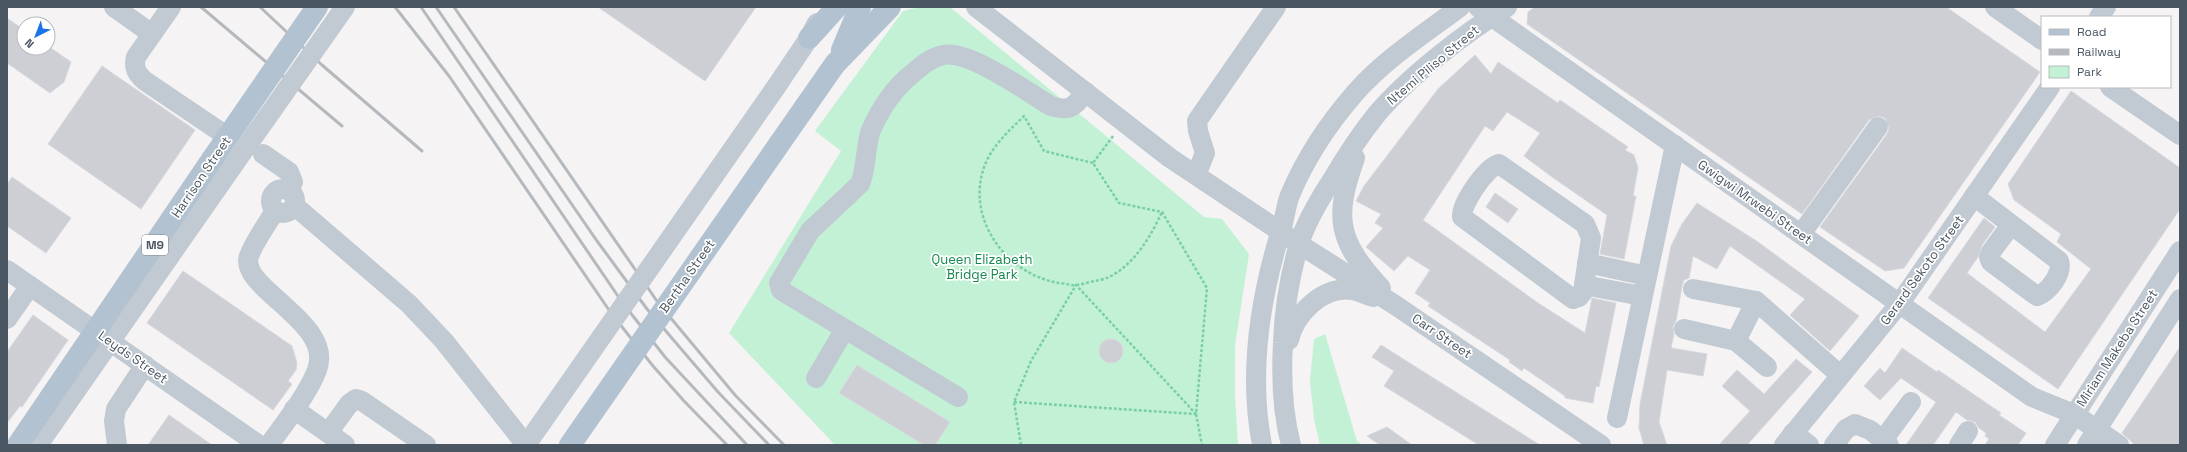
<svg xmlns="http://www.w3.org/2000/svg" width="2187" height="452" font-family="'Space Grotesk',sans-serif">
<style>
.green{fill:#c3f1d5}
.building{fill:#cdcfd5;stroke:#d7d9de}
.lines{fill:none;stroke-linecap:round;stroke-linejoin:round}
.path{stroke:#7ad0a6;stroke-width:2.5;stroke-dasharray:3 2;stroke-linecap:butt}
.minor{stroke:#c1cad2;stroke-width:20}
.major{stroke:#b3c2d1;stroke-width:22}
.rail{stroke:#b5b8bd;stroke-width:3}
.minor-bridge{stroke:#c1cad2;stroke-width:20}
.major-bridge{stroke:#b3c2d1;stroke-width:22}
.labels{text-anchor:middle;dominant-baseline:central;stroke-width:3.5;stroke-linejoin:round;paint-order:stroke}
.shield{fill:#fff;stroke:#808990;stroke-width:1}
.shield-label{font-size:12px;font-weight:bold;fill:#4a5661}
.street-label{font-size:13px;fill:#4a5661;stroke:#fff}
.park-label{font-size:13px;fill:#17864f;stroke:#fff}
</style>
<rect width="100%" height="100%" fill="#f5f3f3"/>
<!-- green -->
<g class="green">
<polygon points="920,7 950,7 1204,217 1222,219 1249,254 1235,345 1235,396 1238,445 835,445 729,333 841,151 815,131 903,11"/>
<polygon points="1325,334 1357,441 1363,445 1320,445 1314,419 1310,381 1314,339"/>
</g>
<!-- building -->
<g class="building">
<polygon points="598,7 756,7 705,81"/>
<polygon points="1535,7 1946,7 2040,72 1904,268 1885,271 1820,227 1887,134 1889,128 1885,118 1879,116 1869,120 1802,214 1527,24 1528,12"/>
<polygon points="7,18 24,30 24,48 48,48 48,46 71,62 64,82 50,93 7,63"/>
<polygon points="1475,55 1491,74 1498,62 1558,103 1560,100 1628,147 1625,150 1634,155 1638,168 1633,196 1636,196 1624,259 1600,254 1607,215 1552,177 1524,156 1540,133 1507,112 1493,131 1485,126 1423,220 1538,303 1585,333 1592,298 1616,303 1599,387 1596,386 1593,403 1565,398 1565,396 1524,368 1522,371 1509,362 1510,360 1428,306 1430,303 1415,293 1430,270 1408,256 1394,271 1366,247 1383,228 1375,223 1381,214 1356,201 1364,186 1438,89"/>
<polygon points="102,66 195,130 141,209 48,144"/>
<polygon points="2071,91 2180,168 2180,209 2058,389 1928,298 1984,218 1995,227 1982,245 1978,257 1967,273 2045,332 2091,269 2057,242 2061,234 2014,200 2008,184"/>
<polygon points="12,177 71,218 46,253 7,226 7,184"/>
<polygon points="1495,193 1518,209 1508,223 1486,207"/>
<polygon points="1697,203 1758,242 1859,316 1830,351 1790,315 1805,299 1730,246 1717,269 1693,256 1689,278 1684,280 1682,286 1676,321 1673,327 1674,334 1671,348 1707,354 1703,376 1667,370 1659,422 1667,445 1644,445 1639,428 1640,404 1671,246 1682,224"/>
<polygon points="183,271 292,346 297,363 296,370 288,381 292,384 273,410 147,323"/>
<polygon points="33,315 68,340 22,407 20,406 7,423 7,352"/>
<circle cx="1111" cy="351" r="12"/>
<polygon points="1381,345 1540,445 1479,445 1384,386 1394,371 1372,357"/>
<polygon points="2180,347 2180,445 2135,445 2122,433"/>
<polygon points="1902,348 1937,372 1938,370 2001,413 1999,415 2026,433 2018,445 1985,445 1989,439 1985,436 1986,433 1979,428 1975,422 1967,420 1956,412 1933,445 1906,445 1936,402 1901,378 1880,400 1864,386 1880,368 1885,373"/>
<polygon points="1796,359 1812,372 1747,445 1719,445 1750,411 1722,386 1737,370 1764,394"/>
<polygon points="857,365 950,422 935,445 924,445 839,393"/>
<polygon points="169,415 212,445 148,445"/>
<polygon points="1387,427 1412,445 1380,445 1367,436"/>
</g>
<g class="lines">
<!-- path -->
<g class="path">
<polyline points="1113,136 1093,163 1119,203 1162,212 1207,288 1196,414 1202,445"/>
<path d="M 1093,163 L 1044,151 L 1024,116 C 1010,130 996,142 987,160 C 962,214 1004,274 1059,283 C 1065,283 1071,286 1077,285 C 1083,284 1089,282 1095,281 C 1099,280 1105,279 1109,277 C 1134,265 1151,236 1162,212"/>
<polyline points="1014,402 1195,414"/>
<polyline points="1021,445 1014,402 1031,361 1076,285 1196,414"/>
</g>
<!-- minor -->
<g class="minor">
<polyline points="114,7 152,34"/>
<path d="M 171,7 L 136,57 C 133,68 137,74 145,81 L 228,137"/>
<polyline points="976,7 1170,158 1299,244 1395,305 1601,445"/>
<polyline points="1478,7 2032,397 2074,414 2119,445"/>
<polyline points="1995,7 2042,40"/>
<polyline points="2099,17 2106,7"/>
<polyline points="776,87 809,38 817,23"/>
<polyline points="2110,87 2180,135"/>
<polyline points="263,154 289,172 293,182 289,191"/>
<path d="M 1355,158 C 1333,219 1338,241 1381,288"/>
<path d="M 1499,164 L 1585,224 L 1591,238 L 1583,292 L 1579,297 L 1573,299 L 1462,217 C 1461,204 1486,167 1499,164 Z"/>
<polyline points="1196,175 1205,153 1198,131 1197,121 1276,7"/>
<circle cx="283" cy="201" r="12"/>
<path d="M 1974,196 L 2059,261 C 2063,273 2049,292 2037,296 L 2034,294 L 1991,262 L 1989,257 L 1991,252 L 2011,225"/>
<polyline points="295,206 409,304 444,341 526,445"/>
<polyline points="1801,234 1878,127"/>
<polyline points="1587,263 1647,276"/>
<polyline points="7,270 259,445"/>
<polyline points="1584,285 1642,296"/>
<polyline points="1693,289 1756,301 1840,375"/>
<polyline points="7,319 30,286"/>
<polyline points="1684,329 1736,341 1767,367"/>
<path d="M 1289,340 C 1295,314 1322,286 1352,290 C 1359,291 1366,295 1373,297"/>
<polyline points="1736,341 1756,301"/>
<polyline points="816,378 845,329"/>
<path d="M 958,397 L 787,294 L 781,290 L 779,283 L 810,231 L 860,184 C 867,167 865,147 871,130 C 880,110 894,88 912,74 C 921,66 930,58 943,55 C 970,50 1027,92 1051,106 C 1071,112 1073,107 1086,92"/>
<polyline points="294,409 345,445"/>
<polyline points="1617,418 1675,145"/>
<polyline points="328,433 349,404 356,399 362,401 426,445"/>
<polyline points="1793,433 1809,445"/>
<polyline points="1883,440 1911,402"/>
<polyline points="38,445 232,167"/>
<polyline points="117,445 114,421 116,409 145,365"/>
<path d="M 269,445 C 284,424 308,394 317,370 C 335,322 238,288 249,256 C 254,242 267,224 275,211"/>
<path d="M 1262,445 C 1248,372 1260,297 1282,227 C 1285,217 1286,205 1290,195 C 1306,157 1328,124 1355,93 C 1385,59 1424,34 1460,7"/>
<path d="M 1291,445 C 1282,411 1281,378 1283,343 C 1284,311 1290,275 1299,244 C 1306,222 1319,200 1332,180 C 1345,158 1360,135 1376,115 C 1408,77 1465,33 1507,7"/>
<polyline points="1784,445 1900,303 2050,87"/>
<polyline points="1834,445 1846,429 1855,424 1870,430 1889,445"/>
<polyline points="1959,445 1968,431"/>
<polyline points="2055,445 2180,251"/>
<polyline points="2087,445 2180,299"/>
</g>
<!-- major -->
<g class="major">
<polyline points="809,38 837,7"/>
<polyline points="842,50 860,7"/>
<polyline points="805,107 835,64 890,7"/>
<polyline points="18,445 213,158"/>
</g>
<!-- rail -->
<g class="rail">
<polyline points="201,7 342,126"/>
<polyline points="260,7 322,65 422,151"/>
<polyline points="395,7 449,76 611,313 653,366 684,401 727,445"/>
<polyline points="421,7 622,302 665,357 747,445"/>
<polyline points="436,7 597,241 647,309 718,392 769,445"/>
<polyline points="454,7 659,304 735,395 784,445"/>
</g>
<!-- minor-bridge -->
<g class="minor-bridge">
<polyline points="232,167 345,7"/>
<polyline points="526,445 776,87"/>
</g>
<!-- major-bridge -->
<g class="major-bridge">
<polyline points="213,158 317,7"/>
<polyline points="570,445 805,107"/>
</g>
</g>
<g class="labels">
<!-- shield labels -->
<rect class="shield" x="142" y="235" width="26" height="20" rx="3"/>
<g class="shield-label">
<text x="155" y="245">M9</text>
</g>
<!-- street labels -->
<g class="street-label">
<text transform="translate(1433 65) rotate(-40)">Ntemi Piliso Street</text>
<text transform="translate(201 177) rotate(-56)">Harrison Street</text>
<text transform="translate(1755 202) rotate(35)">Gwigwi Mrwebi Street</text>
<text transform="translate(1922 270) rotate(-54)">Gerard Sekoto Street</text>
<text transform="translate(687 276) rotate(-55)">Bertha Street</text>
<text transform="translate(1442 336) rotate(34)">Carr Street</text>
<text transform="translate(2117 348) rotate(-57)">Miriam Makeba Street</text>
<text transform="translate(133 357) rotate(35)">Leyds Street</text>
</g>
<!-- park labels -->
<g class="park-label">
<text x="982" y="259">Queen Elizabeth<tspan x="982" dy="15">Bridge Park</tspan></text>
</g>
</g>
<!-- border -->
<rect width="2187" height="452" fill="none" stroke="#4a5661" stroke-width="16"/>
<!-- legend -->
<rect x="2041" y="16" width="130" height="72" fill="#ffffff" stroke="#b7bbc0"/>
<rect x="2049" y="29" width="20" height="6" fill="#b3c2d1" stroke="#b7bbc0"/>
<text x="2077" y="36" font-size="12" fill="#4a5661">Road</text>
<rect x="2049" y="49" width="20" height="6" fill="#b5b8bd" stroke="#b7bbc0"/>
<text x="2077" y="56" font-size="12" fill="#4a5661">Railway</text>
<rect x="2049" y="66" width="20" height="12" fill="#c3f1d5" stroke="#b7bbc0"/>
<text x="2077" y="76" font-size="12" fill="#4a5661">Park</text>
<!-- north arrow -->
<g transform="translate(36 36) rotate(222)"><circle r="19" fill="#ffffff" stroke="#b7bbc0"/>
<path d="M0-3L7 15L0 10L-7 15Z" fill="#1a73e8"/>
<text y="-6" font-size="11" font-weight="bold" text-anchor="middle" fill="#4a5661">N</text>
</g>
</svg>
